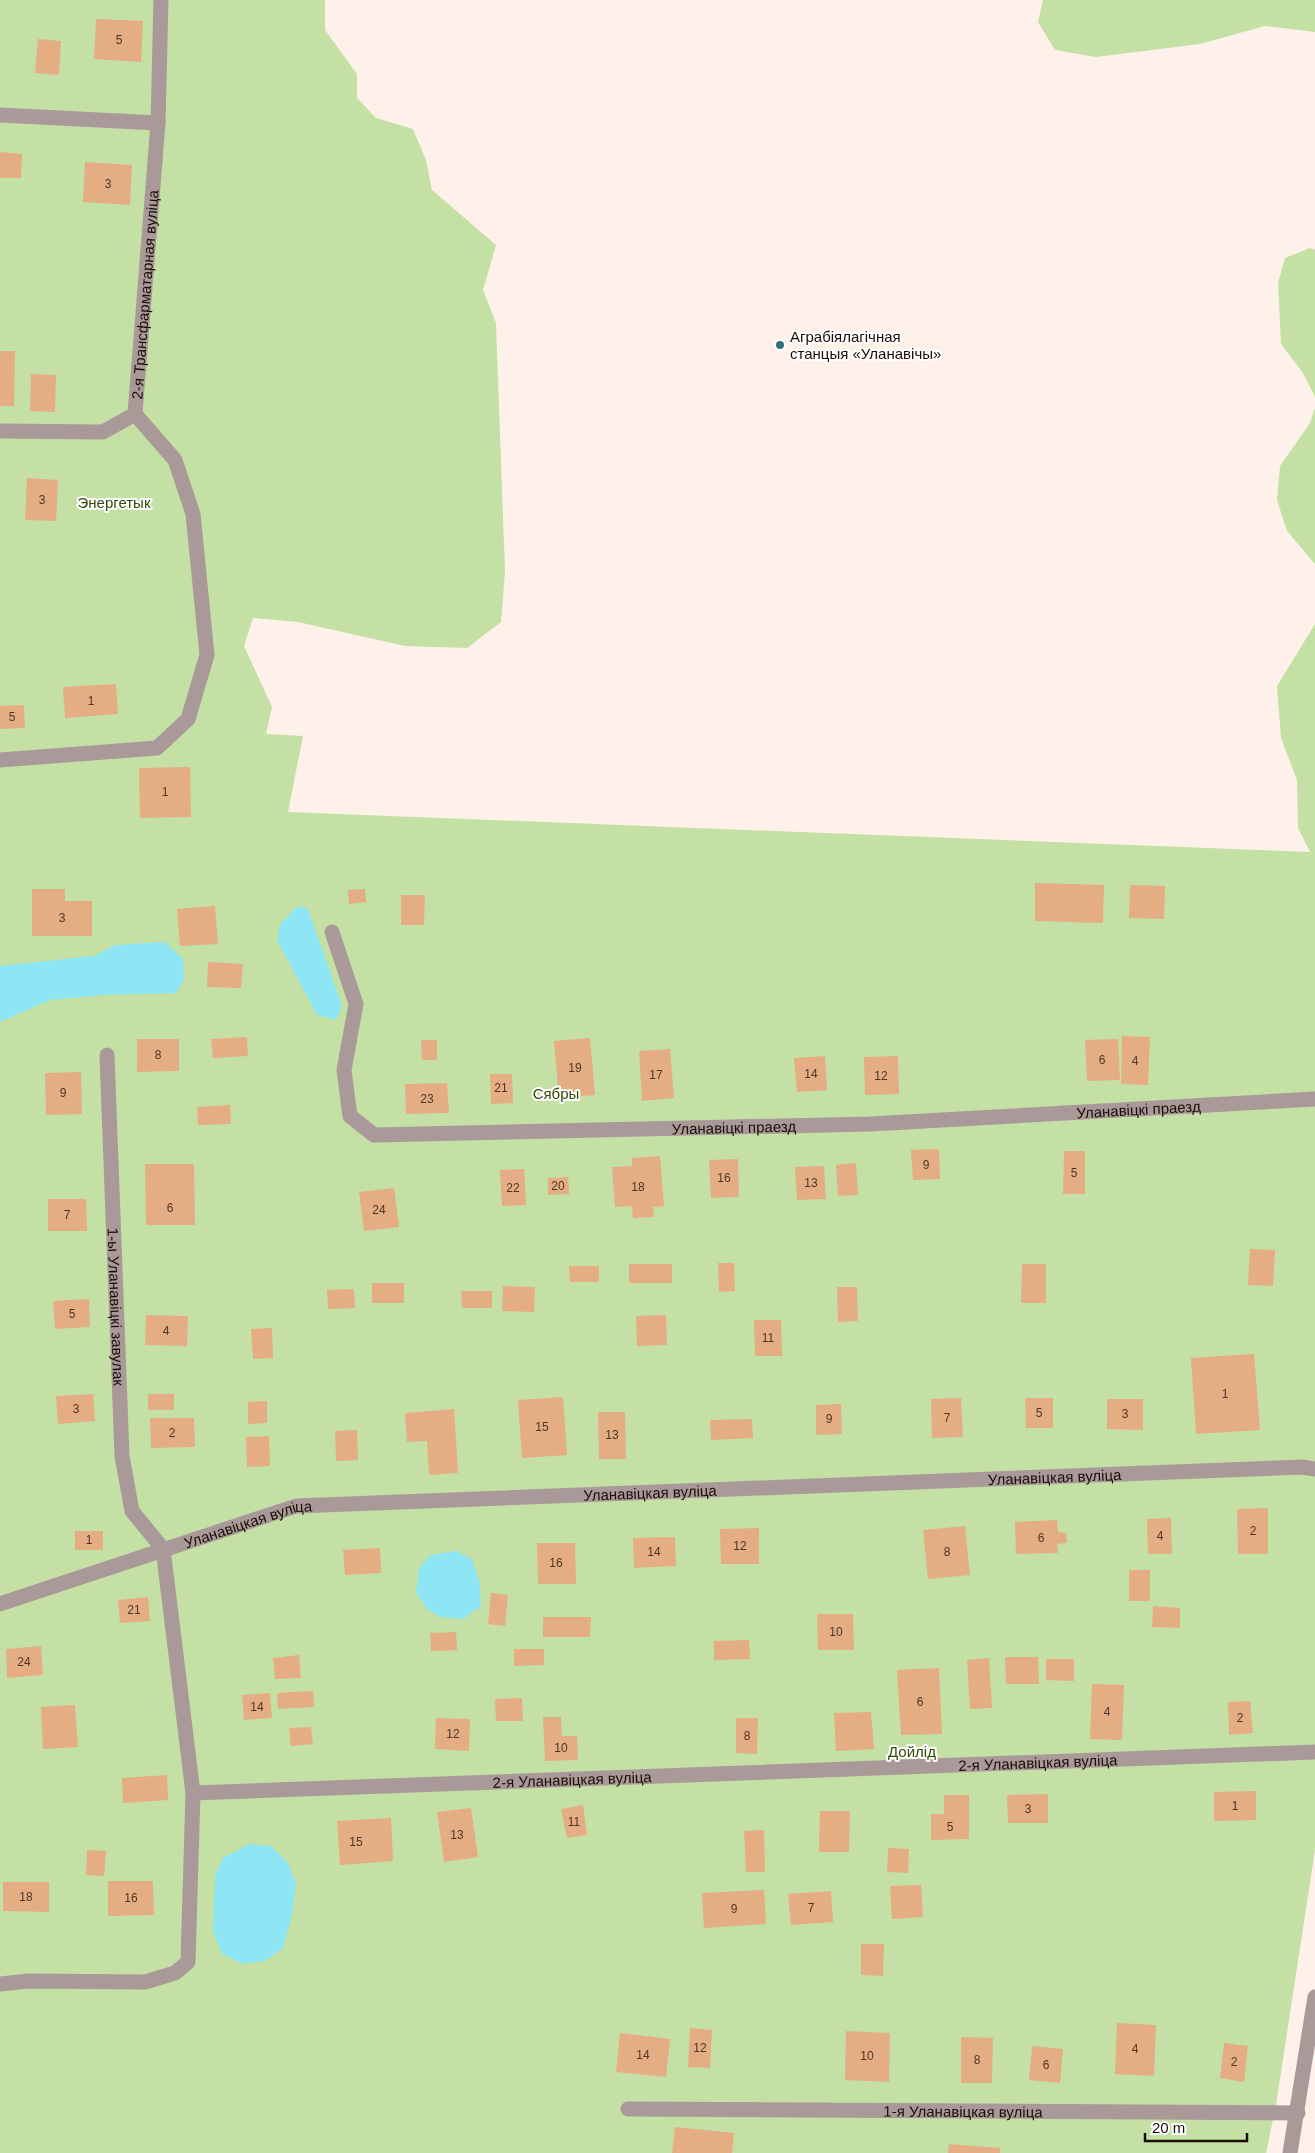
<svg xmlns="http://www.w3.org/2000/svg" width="1315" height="2153" font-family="Arial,sans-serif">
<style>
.green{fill:#c4e0a5}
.water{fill:#8ee5f4}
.building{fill:#e5ad83}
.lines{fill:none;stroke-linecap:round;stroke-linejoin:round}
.minor{stroke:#a99998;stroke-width:15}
.poi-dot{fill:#2b737d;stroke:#fff;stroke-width:2}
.labels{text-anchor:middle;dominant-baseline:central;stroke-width:4;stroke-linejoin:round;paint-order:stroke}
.number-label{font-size:12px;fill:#4c3627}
.street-label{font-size:15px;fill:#190f08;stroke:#fff}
.poi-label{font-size:15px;fill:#190f08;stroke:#fff;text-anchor:start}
.park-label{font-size:15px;fill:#314907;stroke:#fff}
</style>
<rect width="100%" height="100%" fill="#fdf1e9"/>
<!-- green -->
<g class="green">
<polygon points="0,0 325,0 325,30 357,74 357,98 376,118 413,129 426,160 432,190 496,245 483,290 496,323 505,572 501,622 467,648 405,646 298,622 253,618 244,646 272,707 266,734 303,736 288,812 1310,852 1298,828 1297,780 1281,738 1277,686 1315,624 1315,1850 1276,2105 1266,2153 0,2153"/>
<polygon points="1043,0 1315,0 1315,32 1265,26 1200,44 1096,57 1055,50 1038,22"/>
<polygon points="1310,248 1315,250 1315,397 1303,373 1281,344 1278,283 1285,258"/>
<polygon points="1315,408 1315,564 1287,531 1277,500 1280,466 1310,423"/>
</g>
<!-- water -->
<g class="water">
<polygon points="298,906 308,909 342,1006 336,1020 317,1015 277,940 280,924"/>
<polygon points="165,942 183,959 184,980 176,993 104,995 50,1000 0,1022 0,966 94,956 116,945"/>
<polygon points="456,1551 472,1559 480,1584 481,1606 463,1619 440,1617 427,1609 416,1593 419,1569 430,1555"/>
<polygon points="249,1844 271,1846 287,1862 296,1882 292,1915 283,1948 265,1961 242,1964 222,1954 213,1931 215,1875 223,1858"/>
</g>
<!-- building -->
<g class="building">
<polygon points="96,19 143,21 141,62 94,59"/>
<polygon points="38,39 61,41 59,75 35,73"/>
<polygon points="0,152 22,154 21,178 0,178"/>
<polygon points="85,162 132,165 130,205 83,202"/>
<polygon points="0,351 15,351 14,406 0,406"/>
<polygon points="31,374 56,375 55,412 30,411"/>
<polygon points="27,478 58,480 56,521 25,520"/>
<polygon points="116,684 118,714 65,718 63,687"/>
<polygon points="24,705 25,728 0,729 0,706"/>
<polygon points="190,767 191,817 140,818 139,768"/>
<polygon points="1035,883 1104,885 1103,923 1035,921"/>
<polygon points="1130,885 1165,886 1164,919 1129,918"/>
<polygon points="32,889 65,889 65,901 92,901 92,936 32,936"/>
<polygon points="365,889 366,902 349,904 348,890"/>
<polygon points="401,895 425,895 424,925 401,925"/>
<polygon points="215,906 218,944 180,946 177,909"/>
<polygon points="208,962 243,964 241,988 207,987"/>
<polygon points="1122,1036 1150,1037 1148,1085 1121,1084"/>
<polygon points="247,1037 248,1056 213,1058 211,1039"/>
<polygon points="590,1038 595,1095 559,1098 554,1041"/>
<polygon points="137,1039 179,1039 179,1071 137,1072"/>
<polygon points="1118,1039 1120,1080 1087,1081 1085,1040"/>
<polygon points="421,1040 437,1040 437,1060 422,1060"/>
<polygon points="670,1049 674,1098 642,1101 639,1051"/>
<polygon points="825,1056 827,1090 797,1092 794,1058"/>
<polygon points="898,1056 899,1094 865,1095 864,1057"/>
<polygon points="81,1072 82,1114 46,1115 45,1073"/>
<polygon points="490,1074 512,1074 513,1103 491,1104"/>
<polygon points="447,1083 449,1113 406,1114 405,1084"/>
<polygon points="230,1105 231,1124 198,1125 197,1107"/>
<polygon points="939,1149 940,1179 913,1180 911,1150"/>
<polygon points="1064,1151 1085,1151 1085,1194 1063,1194"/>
<polygon points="660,1156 664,1206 653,1207 654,1217 633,1218 632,1206 615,1207 612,1167 632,1166 632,1158"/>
<polygon points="738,1159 739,1197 711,1198 709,1160"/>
<polygon points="856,1163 858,1195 838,1196 836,1165"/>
<polygon points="145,1164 194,1164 195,1225 146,1225"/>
<polygon points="824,1166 826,1199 797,1200 795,1167"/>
<polygon points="524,1169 526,1205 502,1206 500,1170"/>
<polygon points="568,1177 569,1194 548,1195 548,1178"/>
<polygon points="394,1188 399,1227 364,1231 359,1192"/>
<polygon points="48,1199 86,1199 87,1231 48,1231"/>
<polygon points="1250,1249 1275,1250 1273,1286 1248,1285"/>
<polygon points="718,1263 734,1263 735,1291 719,1292"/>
<rect x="629" y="1264" width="43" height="19"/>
<polygon points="1022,1264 1046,1264 1046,1303 1021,1303"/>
<polygon points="569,1266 599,1266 599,1282 570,1282"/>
<rect x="372" y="1283" width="32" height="20"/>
<polygon points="503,1286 535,1287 534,1312 502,1311"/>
<polygon points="837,1287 857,1287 858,1321 838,1322"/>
<polygon points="354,1289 355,1308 328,1309 327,1290"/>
<polygon points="461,1291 492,1291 492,1308 462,1308"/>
<polygon points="89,1299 90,1327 55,1329 53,1301"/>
<polygon points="146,1315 188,1316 187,1346 145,1345"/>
<polygon points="666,1315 667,1345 637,1346 636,1316"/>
<polygon points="754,1320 781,1320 782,1356 755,1356"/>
<polygon points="272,1328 273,1358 253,1359 251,1329"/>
<polygon points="1254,1354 1260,1430 1196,1434 1191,1358"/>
<polygon points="93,1394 95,1421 58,1424 56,1396"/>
<rect x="148" y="1394" width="26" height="16"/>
<polygon points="563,1397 567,1455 522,1458 518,1400"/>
<polygon points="961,1398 963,1437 932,1438 931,1399"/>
<polygon points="1025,1398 1053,1398 1053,1428 1026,1428"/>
<polygon points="1107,1399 1143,1399 1143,1430 1107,1429"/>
<polygon points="267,1401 267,1423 248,1424 248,1402"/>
<polygon points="841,1404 842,1434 816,1435 816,1405"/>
<polygon points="454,1409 458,1473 429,1475 427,1441 407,1442 405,1413"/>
<polygon points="598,1412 625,1412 626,1459 599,1459"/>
<polygon points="150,1418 194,1418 195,1447 151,1448"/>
<polygon points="752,1419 753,1438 711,1440 710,1420"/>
<polygon points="357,1430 358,1460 336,1461 335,1431"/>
<polygon points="269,1436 270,1466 247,1467 246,1437"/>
<polygon points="1268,1508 1268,1554 1238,1554 1237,1509"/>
<polygon points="1171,1518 1172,1554 1148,1554 1147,1519"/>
<polygon points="1057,1520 1058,1532 1066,1533 1067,1543 1057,1544 1058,1553 1016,1554 1015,1522"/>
<polygon points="965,1526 970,1575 928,1579 923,1530"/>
<polygon points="759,1528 759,1564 721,1564 720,1529"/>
<rect x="75" y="1531" width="28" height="19"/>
<polygon points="675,1537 676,1566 634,1568 633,1538"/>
<polygon points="537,1543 575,1543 576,1584 538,1584"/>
<polygon points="380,1548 381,1573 345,1575 343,1550"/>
<rect x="1129" y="1570" width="21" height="31"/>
<polygon points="491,1593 508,1595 505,1626 488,1624"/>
<polygon points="148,1597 150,1621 120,1623 118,1600"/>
<polygon points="1153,1606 1180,1608 1180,1628 1152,1627"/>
<polygon points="817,1614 853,1614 854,1650 818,1650"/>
<polygon points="543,1617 591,1617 590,1637 543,1637"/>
<polygon points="456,1632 457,1650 431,1651 430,1633"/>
<polygon points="749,1640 750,1659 714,1660 714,1641"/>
<polygon points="41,1646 43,1675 7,1678 6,1649"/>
<polygon points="514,1649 544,1649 544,1665 514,1666"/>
<polygon points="299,1655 301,1678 275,1679 273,1658"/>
<polygon points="1005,1657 1038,1657 1039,1684 1006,1684"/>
<polygon points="989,1658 992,1708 970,1709 967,1660"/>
<polygon points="1046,1659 1074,1659 1074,1681 1046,1680"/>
<polygon points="939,1668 942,1734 901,1735 897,1670"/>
<polygon points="1092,1684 1124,1685 1122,1740 1090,1739"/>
<polygon points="313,1691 314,1707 278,1709 277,1693"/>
<polygon points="270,1693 272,1718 244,1720 242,1695"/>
<polygon points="522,1698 523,1721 496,1721 495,1699"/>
<polygon points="1250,1701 1253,1733 1229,1735 1228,1702"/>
<polygon points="75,1705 78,1747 43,1749 41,1707"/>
<polygon points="871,1712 874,1749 836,1751 834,1713"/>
<polygon points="543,1717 561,1717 562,1736 577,1736 578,1760 545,1761"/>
<polygon points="436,1718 470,1719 469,1751 435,1749"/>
<polygon points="736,1718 758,1718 757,1754 736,1753"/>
<polygon points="311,1727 313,1744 291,1746 289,1728"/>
<polygon points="167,1775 168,1800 123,1803 122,1778"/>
<polygon points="1256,1791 1256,1820 1214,1821 1214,1792"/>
<polygon points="1048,1794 1048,1823 1008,1823 1007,1795"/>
<polygon points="944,1795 969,1795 969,1839 931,1840 931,1814 944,1814"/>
<polygon points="583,1805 587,1835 567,1838 561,1809"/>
<polygon points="471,1808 478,1857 444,1862 437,1812"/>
<polygon points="820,1811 850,1811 849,1852 819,1852"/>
<polygon points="391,1818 393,1861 340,1865 337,1821"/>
<polygon points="764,1830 765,1872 746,1872 744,1831"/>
<polygon points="888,1848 909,1849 908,1873 887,1872"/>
<polygon points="87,1850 106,1851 104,1876 86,1875"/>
<polygon points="108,1881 153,1881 154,1915 108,1916"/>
<polygon points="3,1882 49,1882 49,1912 3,1911"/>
<polygon points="921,1885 923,1917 892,1919 890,1886"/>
<polygon points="764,1890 766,1924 704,1928 702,1893"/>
<polygon points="831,1891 833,1922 791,1925 788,1894"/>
<polygon points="861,1944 884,1944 883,1976 861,1975"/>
<polygon points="1117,2023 1156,2025 1154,2076 1115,2074"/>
<polygon points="690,2028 712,2030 710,2068 688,2067"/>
<polygon points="846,2031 890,2033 889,2082 845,2080"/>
<polygon points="620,2033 670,2039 666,2077 616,2072"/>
<polygon points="961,2037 993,2038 992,2083 961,2083"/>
<polygon points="1224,2043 1248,2046 1244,2082 1220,2078"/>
<polygon points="1032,2046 1063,2049 1060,2083 1029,2080"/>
<polygon points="675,2127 734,2133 732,2153 672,2153"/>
<polygon points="949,2144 1000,2148 1000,2153 948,2153"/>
</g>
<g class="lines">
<!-- minor -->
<g class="minor">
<polyline points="0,115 158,123"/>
<polyline points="0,431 103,432 135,414"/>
<path id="s1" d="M 0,760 L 157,748 L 188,719 L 207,655 L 193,514 L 175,460 L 135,414 L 158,123 L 161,0"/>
<path id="s2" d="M 332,932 L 356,1004 L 344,1070 L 350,1116 L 374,1135 L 870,1124 L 1315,1099"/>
<path id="s3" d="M 107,1055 L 122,1456 L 132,1511 L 163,1549 L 193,1793"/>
<path id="s4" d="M 0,1604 L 296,1506 L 1302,1467 L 1315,1469"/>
<path id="s5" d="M 0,1984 L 28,1981 L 145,1982 L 175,1973 L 188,1962 L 193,1793 L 1315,1752"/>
<path id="s6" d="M 628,2109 L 1298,2113"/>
<polyline points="1290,2153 1315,1997"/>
</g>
</g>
<!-- markers -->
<circle class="poi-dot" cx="780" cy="345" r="5"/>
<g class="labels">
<!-- number labels -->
<g class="number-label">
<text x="119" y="40">5</text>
<text x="108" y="184">3</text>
<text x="42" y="500">3</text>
<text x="91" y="701">1</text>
<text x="12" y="717">5</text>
<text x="165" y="792">1</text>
<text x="62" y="918">3</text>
<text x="158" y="1055">8</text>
<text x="1102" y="1060">6</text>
<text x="1135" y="1061">4</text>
<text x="575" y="1068">19</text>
<text x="811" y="1074">14</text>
<text x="656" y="1075">17</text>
<text x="881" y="1076">12</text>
<text x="501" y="1088">21</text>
<text x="63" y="1093">9</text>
<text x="427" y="1099">23</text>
<text x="926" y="1165">9</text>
<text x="1074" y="1173">5</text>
<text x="724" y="1178">16</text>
<text x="811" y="1183">13</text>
<text x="558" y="1186">20</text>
<text x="638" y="1187">18</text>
<text x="513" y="1188">22</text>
<text x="170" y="1208">6</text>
<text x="379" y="1210">24</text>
<text x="67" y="1215">7</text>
<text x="72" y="1314">5</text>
<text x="166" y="1331">4</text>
<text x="768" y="1338">11</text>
<text x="1225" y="1394">1</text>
<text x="76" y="1409">3</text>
<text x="1039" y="1413">5</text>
<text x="1125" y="1414">3</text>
<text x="947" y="1418">7</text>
<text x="829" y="1419">9</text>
<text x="542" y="1427">15</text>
<text x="172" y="1433">2</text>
<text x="612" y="1435">13</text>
<text x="1253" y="1531">2</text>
<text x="1160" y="1536">4</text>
<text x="1041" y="1538">6</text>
<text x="89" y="1540">1</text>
<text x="740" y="1546">12</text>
<text x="654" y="1552">14</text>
<text x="947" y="1552">8</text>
<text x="556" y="1563">16</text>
<text x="134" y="1610">21</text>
<text x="836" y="1632">10</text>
<text x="24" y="1662">24</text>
<text x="920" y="1702">6</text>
<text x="257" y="1707">14</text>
<text x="1107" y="1712">4</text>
<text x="1240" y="1718">2</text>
<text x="453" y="1734">12</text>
<text x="747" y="1736">8</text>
<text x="561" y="1748">10</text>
<text x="1235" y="1806">1</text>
<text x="1028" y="1809">3</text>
<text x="574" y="1822">11</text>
<text x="950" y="1827">5</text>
<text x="457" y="1835">13</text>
<text x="356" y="1842">15</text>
<text x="26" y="1897">18</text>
<text x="131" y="1898">16</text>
<text x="811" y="1908">7</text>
<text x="734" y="1909">9</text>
<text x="700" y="2048">12</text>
<text x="1135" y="2049">4</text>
<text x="643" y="2055">14</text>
<text x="867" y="2056">10</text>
<text x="977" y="2060">8</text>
<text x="1234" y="2062">2</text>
<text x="1046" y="2065">6</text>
</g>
<!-- street labels -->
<g class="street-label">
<text stroke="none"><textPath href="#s1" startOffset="646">2-я Трансфарматарная вуліца</textPath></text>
<text stroke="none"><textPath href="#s2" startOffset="985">Уланавіцкі праезд</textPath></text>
<text stroke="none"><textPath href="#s2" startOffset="580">Уланавіцкі праезд</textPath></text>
<text stroke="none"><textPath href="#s3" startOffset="252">1-ы Уланавіцкі завулак</textPath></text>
<text stroke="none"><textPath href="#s4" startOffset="1071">Уланавіцкая вуліца</textPath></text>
<text stroke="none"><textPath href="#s4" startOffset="666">Уланавіцкая вуліца</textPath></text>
<text stroke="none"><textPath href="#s4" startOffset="261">Уланавіцкая вуліца</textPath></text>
<text stroke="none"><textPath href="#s5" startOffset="1208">2-я Уланавіцкая вуліца</textPath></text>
<text stroke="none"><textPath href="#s5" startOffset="742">2-я Уланавіцкая вуліца</textPath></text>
<text stroke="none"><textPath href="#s6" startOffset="335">1-я Уланавіцкая вуліца</textPath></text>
</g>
<!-- poi labels -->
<g class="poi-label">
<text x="790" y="336">Аграбіялагічная<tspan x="790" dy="17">станцыя «Уланавічы»</tspan></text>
</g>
<!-- park labels -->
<g class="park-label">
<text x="114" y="502">Энергетык</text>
<text x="556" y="1093">Сябры</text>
<text x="912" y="1751">Дойлід</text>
</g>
</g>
<!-- scale -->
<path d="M1145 2133v8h102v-8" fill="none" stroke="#190f08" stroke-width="2.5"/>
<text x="1152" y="2133" font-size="15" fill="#190f08" stroke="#ffffff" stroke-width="4" paint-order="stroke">20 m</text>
</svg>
